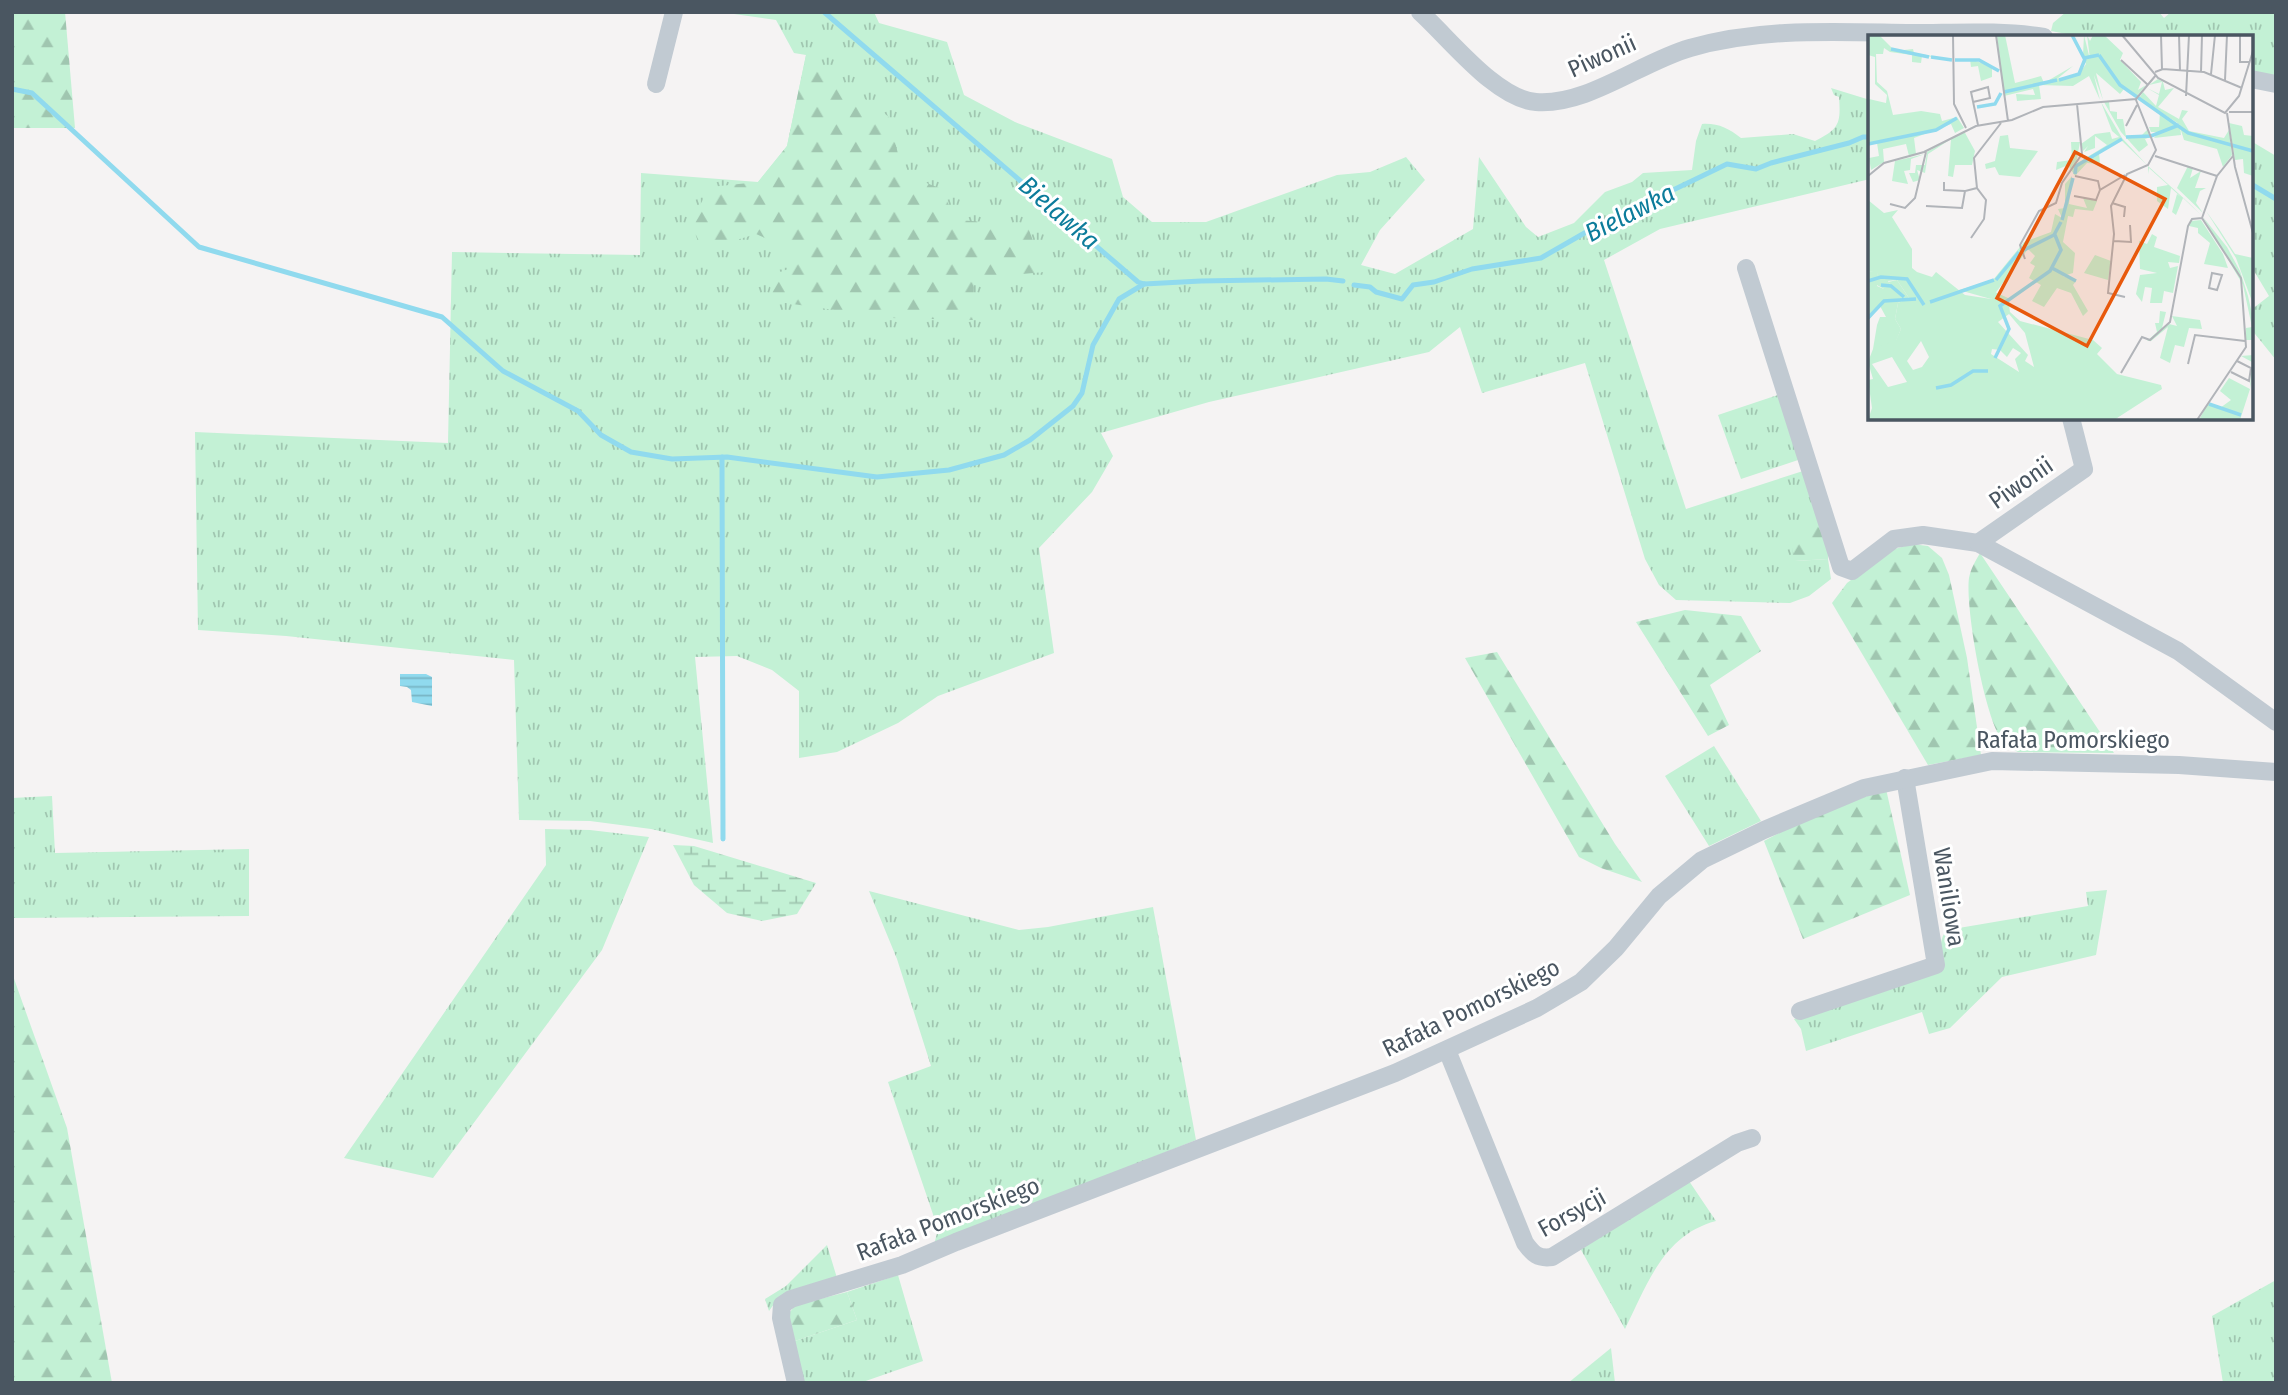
<svg xmlns="http://www.w3.org/2000/svg" width="2288" height="1395" font-family="'Fira Sans Condensed',sans-serif">
<style>
.grass{fill:url(#grass-tufts)}
.forest{fill:url(#forest-firs)}
.wetland{fill:url(#wetland-marsh)}
.water{fill:url(#water-rules)}
.lines{fill:none;stroke-linecap:round;stroke-linejoin:round}
.stream{stroke:#90daee;stroke-width:5}
.minor{stroke:#c1cad2;stroke-width:18}
.labels{text-anchor:middle;dominant-baseline:central;stroke-width:6;stroke-linejoin:round;paint-order:stroke}
.street-label{font-size:24px;fill:#4a5661;stroke:#fff}
.water-label{font-size:26px;font-style:italic;fill:#0c7c9b;stroke:#fff}
.inset-river{fill:none;stroke:#90daee;stroke-width:3.5}
.inset-road{fill:none;stroke:#b1b4b9;stroke-width:2}
.view{fill:#e8590c;fill-opacity:0.15;stroke:#e8590c;stroke-width:3.5}
.inset-edge{fill:none;stroke:#4a5661;stroke-width:3.5}
</style>
<defs>
<pattern id="grass-tufts" width="24" height="20" patternUnits="userSpaceOnUse" patternTransform="scale(1.75)"><rect width="24" height="20" fill="#c3f1d5"/><path d="M3 7l-1-3M5 7V3M7 7l1-3M15 17l-1-3M17 17v-4M19 17l1-3" fill="none" stroke="#a0c6b0"/></pattern>
<pattern id="forest-firs" width="22" height="20" patternUnits="userSpaceOnUse" patternTransform="scale(1.75)"><rect width="22" height="20" fill="#c3f1d5"/><path d="M5 1l3.5 6h-7zM16 11l3.5 6h-7z" fill="#a0c6b0"/></pattern>
<pattern id="wetland-marsh" width="20" height="14" patternUnits="userSpaceOnUse" patternTransform="scale(1.75)"><rect width="20" height="14" fill="#c3f1d5"/><path d="M1 5h8M5 5V1M11 12h8M15 12V8" fill="none" stroke="#a0c6b0"/></pattern>
<pattern id="water-rules" width="6" height="5" patternUnits="userSpaceOnUse" patternTransform="scale(1.75)"><rect width="6" height="5" fill="#90daee"/><path d="M0 2.5h6" fill="none" stroke="#78b4c4"/></pattern>
</defs>
<rect width="100%" height="100%" fill="#f5f3f3"/>
<!-- grass -->
<g class="grass">
<path d="M 720,12 L 874,12 L 879,23 L 947,42 L 964,95 L 1015,122 L 1112,159 L 1123,197 L 1152,222 L 1206,222 L 1337,175 L 1370,172 L 1406,157 L 1425,180 L 1380,230 L 1361,265 L 1395,274 L 1473,229 L 1479,157 L 1526,227 L 1538,237 L 1574,223 L 1605,192 L 1632,182 L 1643,173 L 1692,170 L 1696,141 L 1702,124 C 1718,123 1728,128 1741,138 L 1793,134 L 1815,141 C 1839,129 1841,124 1839,97 L 1834,95 L 1831,88 L 1870,100 L 1870,179 L 1660,229 L 1604,260 L 1686,509 L 1803,471 L 1823,522 L 1795,561 L 1828,559 L 1831,579 L 1809,596 L 1790,603 L 1676,600 L 1659,585 L 1645,559 L 1585,363 L 1482,393 L 1460,327 L 1429,352 L 1209,402 L 1101,433 L 1113,456 L 1092,492 L 1039,548 L 1054,653 L 938,696 L 898,723 L 837,752 L 799,758 L 799,691 L 772,670 L 737,656 L 695,657 L 713,843 L 651,829 L 590,821 L 519,820 L 514,660 L 286,636 L 198,630 L 195,432 L 448,443 L 452,252 L 640,255 L 641,173 L 758,182 L 787,146 L 806,55 L 794,53 L 776,20 Z"/>
<polygon points="2066,12 2159,12 2164,18 2171,12 2276,12 2276,78 2251,73 2251,37 2082,37 2051,31 2053,23"/>
<polygon points="2251,141 2276,156 2276,360 2251,329 2251,310 2269,296 2251,266"/>
<polygon points="1781,394 1801,459 1741,479 1718,415"/>
<polygon points="1714,746 1761,821 1709,846 1665,776"/>
<polygon points="52,796 55,853 249,849 249,916 12,918 12,798"/>
<polygon points="545,829 590,830 649,837 602,950 433,1178 344,1158 546,865"/>
<path d="M 2107,890 L 2096,955 L 2002,977 L 1950,1028 L 1929,1034 L 1922,1012 L 1806,1051 L 1801,1029 L 1794,1019 L 1941,972 L 1944,968 C 1942,954 1937,941 1947,930 L 2088,906 L 2086,892 Z"/>
<polygon points="869,891 1019,930 1048,927 1153,907 1196,1140 934,1245 938,1229 888,1082 931,1066 897,959"/>
<path d="M 1689,1181 L 1716,1221 C 1663,1235 1647,1285 1625,1329 L 1580,1248 Z"/>
<polygon points="827,1245 837,1278 779,1297 769,1311 765,1299 786,1286"/>
<polygon points="898,1275 923,1361 860,1383 801,1383 792,1342 857,1320 847,1292"/>
<polygon points="2276,1280 2276,1383 2223,1383 2212,1316"/>
<polygon points="1611,1348 1615,1383 1568,1383"/>
</g>
<!-- forest -->
<g class="forest">
<polygon points="12,12 65,12 75,128 12,128"/>
<polygon points="806,55 889,117 900,162 916,179 942,189 954,217 957,220 1027,225 1045,272 974,278 973,320 890,318 772,301 769,276 791,268 785,247 756,234 720,245 701,245 690,223 710,187 758,182 787,146"/>
<polygon points="1823,522 1828,542 1828,559 1795,561 1790,538"/>
<polygon points="1912,544 1928,546 1942,558 1949,575 1967,658 1981,755 1928,765 1832,603 1847,583 1891,550"/>
<path d="M 1980,553 L 2114,753 L 2018,752 C 2013,749 2007,747 2004,743 C 1985,722 1965,607 1969,578 C 1971,568 1975,562 1980,553 Z"/>
<polygon points="1685,610 1741,616 1761,651 1710,685 1729,725 1708,736 1636,622"/>
<polygon points="1497,652 1615,844 1642,882 1601,868 1579,857 1465,658"/>
<polygon points="1886,789 1910,895 1803,939 1764,841 1807,818"/>
<polygon points="12,973 67,1128 112,1383 12,1383"/>
<polygon points="847,1292 857,1320 792,1342 788,1314 796,1305"/>
</g>
<!-- wetland -->
<polygon class="wetland" points="673,845 694,846 816,883 797,914 762,921 727,913 694,885"/>
<!-- water -->
<polygon class="water" points="400,674 426,674 432,677 432,706 412,702 411,690 407,687 400,686"/>
<g class="lines">
<!-- stream -->
<g class="stream">
<polyline points="824,12 1138,282 1144,284 1201,281 1326,279 1343,281"/>
<polyline points="12,89 32,93 199,247 442,317 503,371 578,411 601,435 631,452 672,459 727,457 877,477 949,470 1004,455 1030,440 1073,406 1082,393 1093,345 1119,299 1144,284"/>
<polyline points="2251,184 2276,199"/>
<polyline points="1354,285 1370,287 1376,292 1402,299 1413,285 1434,282 1472,269 1541,258 1588,231 1727,164 1756,169 1771,163 1849,143 1863,137 1870,137"/>
<polyline points="722,457 723,839"/>
</g>
<!-- minor -->
<g class="minor">
<path d="M 1420,12 C 1450,39 1496,99 1536,102 C 1587,106 1641,62 1690,48 C 1762,27 1838,32 1912,33 C 1956,33 2000,30 2044,37"/>
<polyline points="2251,79 2276,84"/>
<polyline points="656,84 674,12"/>
<polyline points="1746,268 1841,567 1852,571 1894,539 1923,535 1978,543 2178,651 2276,722"/>
<polyline points="1978,543 2084,469 2071,418"/>
<polyline points="1800,1011 1936,965 1905,778"/>
<path d="M 1447,1050 L 1525,1243 C 1533,1254 1538,1259 1552,1257 L 1737,1143 L 1752,1138"/>
<polyline points="796,1383 781,1318 782,1305 791,1299 902,1265 956,1242 1395,1073 1537,1008 1581,982 1616,948 1659,896 1702,860 1764,830 1864,788 1992,761 2179,765 2276,772"/>
</g>
</g>
<g class="labels">
<!-- street labels -->
<g class="street-label">
<text transform="translate(1602 56) rotate(-24)">Piwonii</text>
<text transform="translate(2021 483) rotate(-35)">Piwonii</text>
<text x="2073" y="740">Rafała Pomorskiego</text>
<text transform="translate(1949 897) rotate(81)">Waniliowa</text>
<text transform="translate(1471 1008) rotate(-26)">Rafała Pomorskiego</text>
<text transform="translate(1572 1213) rotate(-29)">Forsycji</text>
<text transform="translate(948 1219) rotate(-21)">Rafała Pomorskiego</text>
</g>
<!-- water labels -->
<g class="water-label">
<text transform="translate(1059 213) rotate(41)">Bielawka</text>
<text transform="translate(1630 213) rotate(-27)">Bielawka</text>
</g>
</g>
<!-- overview -->
<g transform="translate(1868 35)">
<rect width="385" height="385" fill="#f5f3f3"/>
<path d="M 0,0 L 11,0 L 27,16 L 45,14 L 46,18 L 77,23 L 54,21 L 53,28 L 44,27 L 44,20 L 22,17 L 16,13 L 15,19 L 8,19 L 9,47 L 19,56 L 25,80 L 53,76 L 72,79 L 74,86 L 89,82 L 96,93 L 87,98 L 83,89 L 46,103 L 48,119 L 41,121 L 38,109 L 15,114 L 16,127 L 3,135 L 1,123 L 11,121 L 9,108 L 21,105 L 0,108 L 0,58 L 1,64 L 18,68 L 19,60 L 7,49 L 7,22 L 0,20 ZM 129,0 L 137,0 L 147,48 L 173,41 L 176,48 L 205,31 L 189,44 L 211,39 L 218,29 L 203,0 L 215,20 L 216,0 L 232,65 L 221,41 L 205,51 L 171,50 L 173,64 L 149,66 L 148,59 L 167,60 L 165,54 L 136,61 ZM 219,0 L 222,6 L 225,0 L 236,0 L 255,18 L 252,25 L 273,47 L 270,55 L 278,50 L 269,61 L 256,54 L 252,59 L 228,38 L 235,65 L 223,32 ZM 102,24 L 128,33 L 124,33 L 124,42 L 113,46 L 110,31 L 103,32 ZM 290,44 L 295,47 L 297,55 L 306,53 L 290,72 L 311,84 L 314,75 L 320,76 L 314,84 L 321,96 L 356,103 L 361,95 L 364,120 L 355,132 L 349,114 L 316,105 L 311,89 L 271,63 L 275,57 L 288,71 L 291,60 L 279,53 L 291,59 L 294,47 L 281,50 ZM 233,67 L 254,103 L 279,130 L 253,105 L 231,118 L 232,129 L 219,128 L 207,141 L 200,130 L 188,135 L 189,127 L 204,125 L 203,107 L 212,107 L 208,129 L 239,110 L 227,101 L 227,113 L 216,117 L 220,111 L 215,116 L 213,109 L 227,99 L 242,97 L 244,104 L 251,102 L 244,96 ZM 236,67 L 241,67 L 242,76 L 249,77 L 249,84 L 255,84 L 258,101 L 272,102 L 280,94 L 283,102 L 277,104 L 280,110 L 271,117 L 281,128 L 253,97 ZM 361,88 L 374,91 L 376,100 L 385,101 L 385,141 L 376,138 L 375,124 L 367,125 ZM 96,96 L 107,116 L 104,130 L 87,130 L 85,142 L 80,141 L 83,104 L 60,119 L 57,138 L 49,135 L 52,145 L 45,147 L 41,138 L 47,138 L 48,130 L 57,130 L 59,117 ZM 140,100 L 142,113 L 170,116 L 152,142 L 131,140 L 127,132 L 118,134 L 117,129 L 127,126 L 132,101 ZM 57,119 L 43,124 L 42,135 L 36,136 L 40,149 L 24,146 L 27,126 ZM 280,131 L 321,168 L 334,181 L 315,163 L 308,180 L 304,177 L 309,159 L 313,162 L 303,153 L 300,174 L 289,166 L 289,152 L 300,150 L 281,133 L 280,139 ZM 320,131 L 325,133 L 322,143 L 333,136 L 327,153 L 338,153 L 332,156 L 328,168 L 335,178 L 309,153 ZM 204,141 L 201,169 L 219,173 L 215,163 L 229,166 L 225,176 L 207,174 L 205,182 L 200,181 L 195,207 L 207,218 L 205,238 L 195,241 L 208,246 L 205,250 L 220,276 L 215,281 L 203,258 L 189,253 L 176,272 L 164,266 L 173,250 L 161,243 L 167,231 L 162,228 L 167,221 L 160,214 L 123,264 L 91,255 L 125,245 L 156,207 L 183,197 L 187,179 L 194,183 L 190,174 L 197,173 L 197,149 ZM 338,176 L 351,194 L 367,219 L 385,223 L 385,269 L 368,223 ZM 335,182 L 359,212 L 372,236 L 380,261 L 385,283 L 385,339 L 382,354 L 384,327 L 373,321 L 385,320 L 385,305 L 378,305 L 378,280 L 378,293 L 384,292 L 375,250 ZM 333,185 L 355,219 L 360,233 L 336,229 L 342,208 L 330,198 L 330,193 L 321,191 L 323,186 ZM 284,199 L 289,202 L 286,212 L 312,221 L 311,228 L 300,227 L 302,233 L 310,231 L 305,258 L 296,256 L 294,268 L 282,268 L 284,253 L 277,252 L 274,267 L 268,259 L 272,240 L 289,238 L 272,234 L 271,206 L 279,209 ZM 227,220 L 243,226 L 240,245 L 216,238 ZM 0,236 L 10,237 L 9,251 L 16,254 L 26,254 L 20,247 L 29,245 L 41,263 L 30,268 L 27,284 L 33,294 L 28,306 L 9,315 L 5,314 L 9,290 L 12,282 L 18,282 L 12,271 L 0,286 ZM 292,276 L 298,277 L 294,293 L 301,289 L 309,291 L 304,281 L 332,285 L 334,294 L 321,293 L 316,312 L 307,310 L 302,328 L 292,323 L 300,292 L 283,306 L 279,306 L 289,297 L 287,288 L 291,288 Z" fill="#c3f1d5"/>
<path d="M 292,77 L 312,91 L 313,100 L 286,103 L 291,97 L 283,97 L 281,92 L 291,92 ZM 0,165 L 16,178 L 30,175 L 24,182 L 44,214 L 44,233 L 49,237 L 64,242 L 68,237 L 97,260 L 123,264 L 127,257 L 140,263 L 142,277 L 152,286 L 225,305 L 234,313 L 229,319 L 249,339 L 293,350 L 294,354 L 246,385 L 0,385 L 4,373 L 0,345 L 5,344 L 0,327 L 5,314 L 28,305 L 33,294 L 27,284 L 30,268 L 41,263 L 29,245 L 20,246 L 25,255 L 16,254 L 7,249 L 10,238 L 0,236 ZM 141,279 L 157,298 L 166,332 L 157,326 L 160,320 L 130,287 ZM 53,306 L 61,322 L 54,332 L 45,335 L 39,326 ZM 145,313 L 153,318 L 147,324 L 151,337 L 123,319 L 124,314 L 132,315 L 139,322 ZM 24,322 L 39,347 L 20,352 L 4,329 ZM 361,343 L 382,354 L 372,385 L 331,385 L 340,368 L 352,373 L 363,365 L 352,356 Z" fill="#c3f1d5" fill-rule="evenodd"/>
<path class="inset-river" d="M 204,0 L 216,23 L 231,20M 23,14 L 61,22M 231,20 L 252,50 L 320,98 L 385,116M 63,22 L 84,25M 87,25 L 111,25 L 131,36M 191,45 L 211,39 L 217,24M 136,57 L 189,45M 109,72 L 127,69 L 133,58M 258,102 L 283,101 L 311,90M 0,109 L 68,95 L 89,83M 207,139 L 208,131 L 254,104M 194,185 L 205,143M 152,217 L 186,200 L 193,187M 184,233 L 208,246M 128,245 L 151,217M 0,246 L 13,242 L 39,244 L 56,270M 13,250 L 23,251 L 36,262M 62,267 L 126,245M 0,283 L 16,266 L 48,264M 127,323 L 141,294 L 132,271 L 182,236 L 193,215 L 187,200M 68,353 L 83,350 L 105,336 L 120,336M 341,369 L 373,380"/>
<path class="inset-road" d="M 85,0 L 86,69 L 98,93M 128,0 L 140,86M 254,0 L 290,43 L 357,78 L 371,61 L 385,16M 293,0 L 294,34M 311,0 L 312,36M 372,0 L 372,27 L 382,27M 253,25 L 280,50M 287,37 L 295,34 L 336,37 L 374,53M 333,37 L 334,0M 343,39 L 347,0M 357,45 L 359,0M 318,61 L 321,0M 105,67 L 122,63 L 120,52 L 103,57 L 110,90M 361,77 L 385,77M 359,78 L 367,132 L 385,198M 258,91 L 269,70M 287,121 L 349,141M 0,141 L 16,128 L 56,117 L 108,91 L 144,85 L 175,72 L 268,64 L 288,40M 207,141 L 230,146 L 232,155M 76,147 L 76,155 L 97,156M 206,161 L 228,165 L 232,155 L 257,140M 244,168 L 257,172 L 256,182M 22,169 L 37,173 L 47,163 L 58,117M 58,171 L 94,173 L 97,156 L 109,153M 103,203 L 116,184 L 118,165 L 109,153 L 106,123 L 133,88M 246,206 L 263,207 L 262,190M 157,224 L 152,210 L 171,176 L 188,168 L 194,148 L 214,119 L 209,69M 344,238 L 354,240 L 349,255 L 341,253 ZM 257,262 L 240,258 L 246,199 L 243,171 L 259,139 L 280,130 L 288,115 L 268,65M 320,329 L 327,300 L 377,306M 363,337 L 381,346 L 383,333 L 369,326M 253,338 L 274,302 L 282,305 L 302,287 L 320,191 L 324,184 L 334,183M 329,385 L 378,312 L 373,243 L 334,183 L 349,141 L 365,121"/>
<path class="view" d="M 207,117 L 297,164 L 219,311 L 129,263 Z"/>
<rect width="385" height="385" class="inset-edge"/>
</g>
<!-- border -->
<rect width="2288" height="1395" fill="none" stroke="#4a5661" stroke-width="28"/>
</svg>
